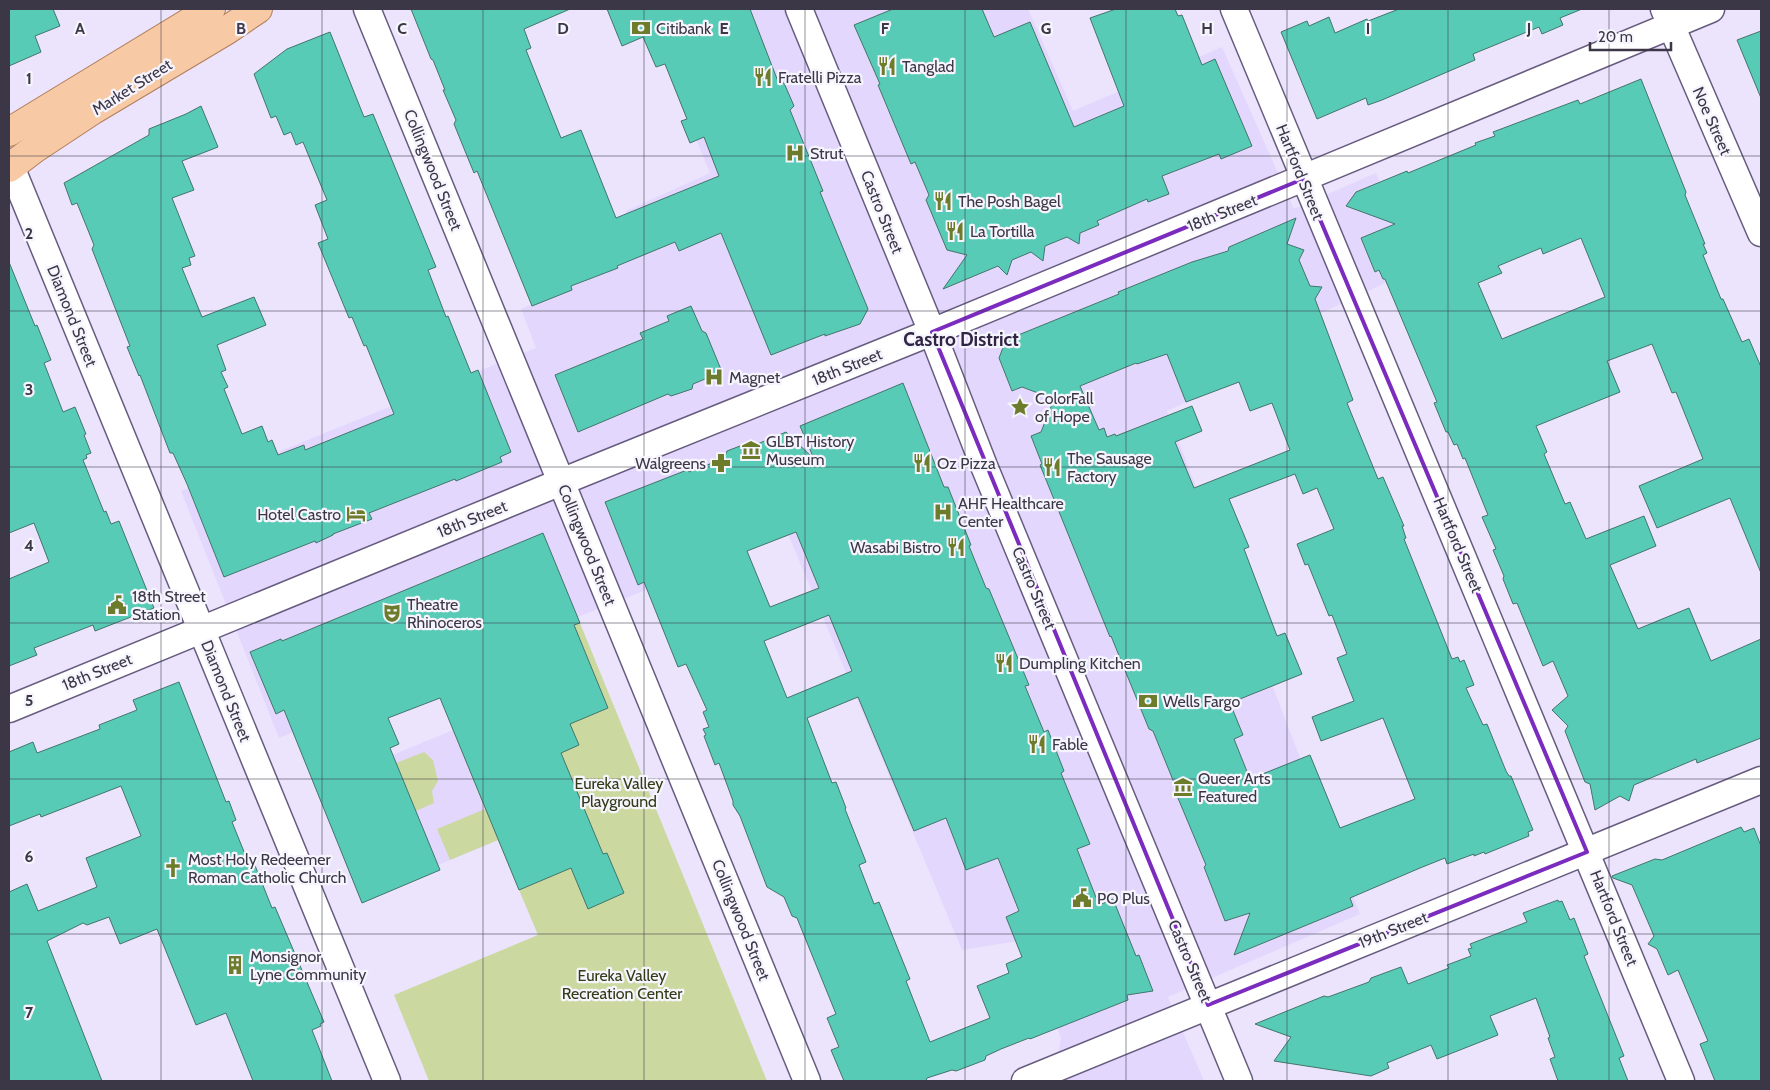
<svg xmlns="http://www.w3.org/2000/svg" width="1770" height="1090" font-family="Cabin,sans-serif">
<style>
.built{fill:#e3d7fe}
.green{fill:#cbd9a1}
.building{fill:#58cbb6;stroke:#43756b;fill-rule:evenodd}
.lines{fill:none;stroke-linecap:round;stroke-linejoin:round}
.minor-casing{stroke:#675c7f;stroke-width:29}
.major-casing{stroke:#b27e5c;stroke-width:30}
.minor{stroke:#fff;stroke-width:26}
.major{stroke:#f7c9a4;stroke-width:28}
.marked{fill:none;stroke:#7b2cbf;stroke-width:4;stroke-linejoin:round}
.grid{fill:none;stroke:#3c3747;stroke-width:1;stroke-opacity:0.55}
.labels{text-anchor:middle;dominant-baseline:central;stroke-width:4.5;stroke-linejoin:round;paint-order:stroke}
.poi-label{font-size:16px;fill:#3c3747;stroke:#f6f4fc;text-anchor:start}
.street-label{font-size:16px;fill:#3c3747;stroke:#f6f4fc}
.park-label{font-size:16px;fill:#323a16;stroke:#f6f4fc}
.quarter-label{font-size:19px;font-weight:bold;fill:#302544;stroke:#f6f4fc}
.grid-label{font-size:16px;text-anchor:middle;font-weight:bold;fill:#3c3747;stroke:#f6f4fc;stroke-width:4.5;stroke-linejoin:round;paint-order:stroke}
</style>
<rect width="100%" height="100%" fill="#ebe4fc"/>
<!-- built -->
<g class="built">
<polygon points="642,9 1028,9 1073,111 1222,47 1294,209 1376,173 1415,269 1272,336 1281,359 1167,411 1360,914 1168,997 1204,1081 1053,1081 1061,1038 1025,940 962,950 788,534 590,612 279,738 181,491 536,348 521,309 642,256 626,211 710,173"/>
<polygon points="453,730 498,840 438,865 440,870 362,903 315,787"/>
</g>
<!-- green -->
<g class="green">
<polygon points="580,623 756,1054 767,1081 429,1081 394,995 538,935 498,840 450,860 437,829 485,809 434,683"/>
<polygon points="424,752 433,760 438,781 432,791 434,803 416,811 396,763"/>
</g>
<!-- building -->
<g class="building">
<polygon points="9,9 53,9 60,26 35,36 41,52 9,66"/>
<polygon points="411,9 570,9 524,29 531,48 526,50 561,138 581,130 616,218 719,176 704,137 690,143 681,121 687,119 665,64 656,67 643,37 622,46 607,9 750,9 779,84 784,83 794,106 790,110 823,191 820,192 868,309 860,324 825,336 825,334 771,355 721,233 679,251 675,242 617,266 618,268 571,286 572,290 532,306 477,171 474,173 454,124 456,120 443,90 445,90 433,60 431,59"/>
<polygon points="893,9 982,9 994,37 1030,22 1074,127 1124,106 1090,18 1116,9 1175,9 1178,16 1182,15 1202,65 1215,59 1252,146 1221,159 1219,154 1162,176 1169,194 1148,202 1147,199 1097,221 1099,225 1080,233 1079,244 1067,237 1045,246 1043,261 1031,252 1012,260 1007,275 998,266 943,289 967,255 947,250 926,200 929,195 915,162 911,164 878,85 880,84 854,25"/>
<polygon points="1399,9 1582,9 1560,18 1563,25 1542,34 1539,27 1473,54 1475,60 1382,100 1368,105 1366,98 1317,119 1281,32 1307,21 1309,26 1329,17 1335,33 1367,19 1368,21"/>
<polygon points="1761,31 1761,98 1737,40"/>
<polygon points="330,32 364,117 373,114 436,267 428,270 446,317 448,316 471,373 478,370 511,452 500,457 502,462 456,481 455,479 369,513 372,519 333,534 333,535 316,543 315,541 224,577 187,484 173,453 170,453 140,375 139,376 127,347 130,346 92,249 94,245 77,203 72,205 64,183 149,135 149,129 186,114 201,106 218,147 182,161 194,190 172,198 195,256 189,258 191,265 182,268 202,317 254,297 266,325 217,345 226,370 221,372 228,387 224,389 242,434 262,426 268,442 272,440 278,455 304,445 305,450 394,414 366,345 364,346 352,317 349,318 318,243 328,239 315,205 327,200 303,142 296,145 291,132 284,135 276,116 271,118 254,74 287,49"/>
<path d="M 1641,79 L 1686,192 L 1685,195 L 1705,244 L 1703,244 L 1707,253 L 1703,255 L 1721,299 L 1723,299 L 1742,342 L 1749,339 L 1761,367 L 1761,573 L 1730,498 L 1657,528 L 1639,486 L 1703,459 L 1676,392 L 1672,393 L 1652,344 L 1607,361 L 1620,392 L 1536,426 L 1547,452 L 1544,454 L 1565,504 L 1570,502 L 1586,539 L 1644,516 L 1656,546 L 1610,565 L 1638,629 L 1689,608 L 1711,661 L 1761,639 L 1761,738 L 1697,763 L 1696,759 L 1634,785 L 1629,801 L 1620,796 L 1595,810 L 1590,784 L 1585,782 L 1565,731 L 1568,726 L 1552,710 L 1568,696 L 1553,661 L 1543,666 L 1517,603 L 1513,604 L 1503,579 L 1504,576 L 1493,550 L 1496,549 L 1482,517 L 1488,515 L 1465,458 L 1463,459 L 1457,444 L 1454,445 L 1448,432 L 1446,432 L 1434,403 L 1437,402 L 1385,279 L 1383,279 L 1379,270 L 1375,272 L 1361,238 L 1395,224 L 1346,206 L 1356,192 L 1407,171 L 1408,173 L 1476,145 L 1475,143 L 1495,136 L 1493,132 L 1578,100 L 1580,104 ZM 1581,238 L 1605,297 L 1502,339 L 1478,283 L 1502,273 L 1498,266 L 1541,248 L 1543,254 Z"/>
<path d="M 1296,218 L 1287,244 L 1304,250 L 1299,260 L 1310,286 L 1322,287 L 1315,299 L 1353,400 L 1347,403 L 1378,479 L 1383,477 L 1404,526 L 1402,526 L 1406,538 L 1404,539 L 1452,659 L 1458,657 L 1460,662 L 1464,660 L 1474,685 L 1466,688 L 1483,725 L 1487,724 L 1506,771 L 1509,776 L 1511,776 L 1533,830 L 1528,832 L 1529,836 L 1485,854 L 1484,852 L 1474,856 L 1474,854 L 1447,864 L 1445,858 L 1420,868 L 1350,898 L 1353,906 L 1234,955 L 1250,913 L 1225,921 L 1204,867 L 1206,865 L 1175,791 L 1177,790 L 1153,731 L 1149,729 L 1111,636 L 1110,637 L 1040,465 L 1042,464 L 1031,436 L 1041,432 L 1054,399 L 1022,387 L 1012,391 L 999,358 L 1006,340 L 1119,294 L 1118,292 L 1192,262 L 1228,251 L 1229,247 ZM 1167,354 L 1186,402 L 1239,382 L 1250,411 L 1272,403 L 1290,450 L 1194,488 L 1175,442 L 1202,431 L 1192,406 L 1116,436 L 1115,434 L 1107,437 L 1104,428 L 1099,430 L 1080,386 L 1136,363 L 1137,364 ZM 1295,474 L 1303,494 L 1317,488 L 1334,529 L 1297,544 L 1305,565 L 1308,564 L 1329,616 L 1332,615 L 1347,654 L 1337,658 L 1354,701 L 1312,717 L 1321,741 L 1383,718 L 1415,799 L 1340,828 L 1310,755 L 1250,779 L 1234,739 L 1243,735 L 1230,703 L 1302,674 L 1285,633 L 1277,636 L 1244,549 L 1249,547 L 1229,499 Z"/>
<polygon points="9,262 35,326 37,325 51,360 44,363 63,412 75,407 86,434 84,435 91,453 86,455 87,458 83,460 104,512 106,511 111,524 119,521 154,608 95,631 93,625 34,648 37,655 9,666 9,579 49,562 34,523 9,533"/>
<polygon points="691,306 702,331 706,333 722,372 693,384 692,389 671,396 668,394 578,432 555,375 643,339 640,333 669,321 667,316"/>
<path d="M 903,383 L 944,487 L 948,487 L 971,545 L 969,546 L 986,588 L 989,589 L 1029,685 L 1025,686 L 1044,732 L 1048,730 L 1064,771 L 1061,773 L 1090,844 L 1077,849 L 1099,905 L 1113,899 L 1136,956 L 1139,955 L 1153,991 L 1127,995 L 1128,1000 L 1030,1039 L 1029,1038 L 1001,1049 L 986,1056 L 985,1060 L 956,1071 L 952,1070 L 927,1078 L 926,1081 L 844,1081 L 831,1050 L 839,1047 L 827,1018 L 836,1014 L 797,918 L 792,916 L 784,897 L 767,887 L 740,816 L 733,805 L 733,801 L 719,763 L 715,765 L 704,736 L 706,735 L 703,729 L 709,727 L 703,712 L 707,710 L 686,664 L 678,667 L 644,582 L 638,585 L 605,502 L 687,470 L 689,472 L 710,464 L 712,460 L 725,456 L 727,451 L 740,446 L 748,448 L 786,432 L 814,459 L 800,426 ZM 796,532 L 819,588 L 770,607 L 747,551 ZM 829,615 L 852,671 L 787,698 L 764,641 ZM 858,697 L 914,831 L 946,818 L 966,870 L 998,858 L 1019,911 L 1006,917 L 1022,957 L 1006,964 L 1009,973 L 977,986 L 990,1018 L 930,1042 L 906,981 L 910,979 L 895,942 L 879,902 L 874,904 L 859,865 L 866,862 L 845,809 L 846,808 L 836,782 L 832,783 L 807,718 Z"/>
<polygon points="543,533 580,623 574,625 608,708 570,724 579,745 561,753 603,854 607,853 624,893 588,909 571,868 519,890 440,698 388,718 399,744 390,748 440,870 362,903 284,710 276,714 250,652 281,639 282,641"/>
<polygon points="179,682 226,802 229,801 236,820 232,822 247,859 252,858 272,908 275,907 324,1022 320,1024 321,1026 312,1030 332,1081 253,1081 226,1013 196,1025 157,929 120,944 109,917 87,925 83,923 47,941 102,1081 9,1081 9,892 27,884 38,911 97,887 86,858 141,836 121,786 41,817 40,814 9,826 9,752 33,742 37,753 100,729 99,725 137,710 133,700"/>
<polygon points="1741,827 1744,832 1754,828 1761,846 1761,1081 1715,1081 1700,1044 1708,1041 1678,970 1668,975 1657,949 1648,944 1654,936 1632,885 1613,878 1612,876 1655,859 1662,860"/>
<polygon points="1558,900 1559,902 1562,901 1570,920 1574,918 1588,954 1584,956 1624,1056 1619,1058 1628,1081 1558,1081 1550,1059 1555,1057 1548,1038 1550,1037 1536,998 1490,1016 1498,1035 1437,1059 1431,1045 1387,1063 1389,1068 1371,1076 1274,1061 1291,1037 1255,1024 1324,996 1328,997 1369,982 1371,978 1401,967 1408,984 1449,968 1447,965 1471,956 1468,949 1472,948 1470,944 1527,922 1523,913"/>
</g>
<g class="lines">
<!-- minor casing -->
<g class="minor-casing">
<g id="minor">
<polyline points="367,9 807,1081"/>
<polyline points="799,9 932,332 984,466 1239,1081"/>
<path d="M 1234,9 C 1380,367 1534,723 1681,1081"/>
<polyline points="1664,9 1761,233"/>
<polyline points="9,162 387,1081"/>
<polyline points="9,709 561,482 932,332 1711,9"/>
<polyline points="1025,1081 1761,780"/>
</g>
</g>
<!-- major casing -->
<g class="major-casing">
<g id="major">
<polyline points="9,132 211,9"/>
<polyline points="9,168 34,149 93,110 227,30 258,9"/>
</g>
</g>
<!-- minor -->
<use href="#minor" class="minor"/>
<!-- major -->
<use href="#major" class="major"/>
</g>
<!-- marked area -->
<path class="marked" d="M 1303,179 L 1587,852 L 1208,1005 L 932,332 Z"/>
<!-- grid -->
<path class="grid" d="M 161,9 L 161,1081M 322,9 L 322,1081M 483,9 L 483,1081M 644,9 L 644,1081M 805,9 L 805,1081M 965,9 L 965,1081M 1126,9 L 1126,1081M 1287,9 L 1287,1081M 1448,9 L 1448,1081M 1609,9 L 1609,1081M 9,156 L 1761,156M 9,311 L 1761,311M 9,467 L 1761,467M 9,623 L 1761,623M 9,779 L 1761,779M 9,934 L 1761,934"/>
<!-- icons -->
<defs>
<g id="bank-bare" transform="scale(1.5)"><path d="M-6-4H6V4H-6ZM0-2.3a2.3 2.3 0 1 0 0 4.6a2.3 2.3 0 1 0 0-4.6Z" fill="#6d7c2a" stroke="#f6f4fc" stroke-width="2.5" paint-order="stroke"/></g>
<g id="restaurant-bare" transform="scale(1.5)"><path d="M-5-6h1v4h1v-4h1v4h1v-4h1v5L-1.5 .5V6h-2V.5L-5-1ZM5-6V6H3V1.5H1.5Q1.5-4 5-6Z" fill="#6d7c2a" stroke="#f6f4fc" stroke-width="2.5" paint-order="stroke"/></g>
<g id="hospital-bare" transform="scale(1.5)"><path d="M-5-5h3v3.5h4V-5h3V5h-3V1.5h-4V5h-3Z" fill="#6d7c2a" stroke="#f6f4fc" stroke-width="2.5" paint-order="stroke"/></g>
<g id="sight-bare" transform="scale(1.5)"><path d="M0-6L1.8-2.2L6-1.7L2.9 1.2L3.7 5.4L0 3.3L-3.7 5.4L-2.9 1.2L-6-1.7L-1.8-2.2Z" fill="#6d7c2a" stroke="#f6f4fc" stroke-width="2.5" paint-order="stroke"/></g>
<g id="museum-bare" transform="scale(1.5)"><path d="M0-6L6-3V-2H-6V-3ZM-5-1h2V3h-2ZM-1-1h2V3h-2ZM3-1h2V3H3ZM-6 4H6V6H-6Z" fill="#6d7c2a" stroke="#f6f4fc" stroke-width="2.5" paint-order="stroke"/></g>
<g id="pharmacy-bare" transform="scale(1.5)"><path d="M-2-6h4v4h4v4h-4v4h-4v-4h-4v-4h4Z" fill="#6d7c2a" stroke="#f6f4fc" stroke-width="2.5" paint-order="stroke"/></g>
<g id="hotel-bare" transform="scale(1.5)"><path d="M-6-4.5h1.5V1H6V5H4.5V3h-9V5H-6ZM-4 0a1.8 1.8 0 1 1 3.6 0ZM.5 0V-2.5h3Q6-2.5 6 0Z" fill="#6d7c2a" stroke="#f6f4fc" stroke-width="2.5" paint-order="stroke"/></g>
<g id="civic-bare" transform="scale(1.5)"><path d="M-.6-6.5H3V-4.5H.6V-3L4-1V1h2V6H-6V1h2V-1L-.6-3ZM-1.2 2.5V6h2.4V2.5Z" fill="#6d7c2a" stroke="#f6f4fc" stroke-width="2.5" paint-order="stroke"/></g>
<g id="theatre-bare" transform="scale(1.5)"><path d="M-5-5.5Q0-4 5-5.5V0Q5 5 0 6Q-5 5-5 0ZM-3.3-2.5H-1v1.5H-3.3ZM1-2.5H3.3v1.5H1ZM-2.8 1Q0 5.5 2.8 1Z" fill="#6d7c2a" stroke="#f6f4fc" stroke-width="2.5" paint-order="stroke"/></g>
<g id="church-bare" transform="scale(1.5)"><path d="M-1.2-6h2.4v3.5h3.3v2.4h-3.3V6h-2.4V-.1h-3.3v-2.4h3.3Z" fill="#6d7c2a" stroke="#f6f4fc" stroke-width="2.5" paint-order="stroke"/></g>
<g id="building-bare" transform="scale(1.5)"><path d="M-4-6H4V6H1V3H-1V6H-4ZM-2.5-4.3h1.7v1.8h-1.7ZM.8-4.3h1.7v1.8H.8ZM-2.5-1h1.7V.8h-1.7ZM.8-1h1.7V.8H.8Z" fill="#6d7c2a" stroke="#f6f4fc" stroke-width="2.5" paint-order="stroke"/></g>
</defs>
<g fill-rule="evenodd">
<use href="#bank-bare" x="641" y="28"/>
<use href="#restaurant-bare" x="887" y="66"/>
<use href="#restaurant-bare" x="763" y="77"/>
<use href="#hospital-bare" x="795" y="153"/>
<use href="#restaurant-bare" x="943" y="201"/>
<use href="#restaurant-bare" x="955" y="231"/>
<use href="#hospital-bare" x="714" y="377"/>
<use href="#sight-bare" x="1020" y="407"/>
<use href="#museum-bare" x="751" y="450"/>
<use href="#pharmacy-bare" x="721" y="463"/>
<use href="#restaurant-bare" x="922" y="463"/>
<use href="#restaurant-bare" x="1052" y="467"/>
<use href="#hospital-bare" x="943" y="512"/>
<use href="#hotel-bare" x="356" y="514"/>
<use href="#restaurant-bare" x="956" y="547"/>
<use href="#civic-bare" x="117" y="605"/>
<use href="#theatre-bare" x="392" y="613"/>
<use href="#restaurant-bare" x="1004" y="663"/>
<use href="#bank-bare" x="1148" y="701"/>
<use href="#restaurant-bare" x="1037" y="744"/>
<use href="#museum-bare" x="1183" y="787"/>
<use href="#church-bare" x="173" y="868"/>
<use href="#civic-bare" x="1082" y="898"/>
<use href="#building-bare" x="235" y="965"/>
</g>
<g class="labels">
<!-- poi labels -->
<g class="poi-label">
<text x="656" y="28">Citibank</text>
<text x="902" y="66">Tanglad</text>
<text x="778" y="77">Fratelli Pizza</text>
<text x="810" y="153">Strut</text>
<text x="958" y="201">The Posh Bagel</text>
<text x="970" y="231">La Tortilla</text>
<text x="729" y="377">Magnet</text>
<text x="1035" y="398">ColorFall<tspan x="1035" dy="18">of Hope</tspan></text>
<text x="766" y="441">GLBT History<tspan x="766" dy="18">Museum</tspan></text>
<text x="1067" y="458">The Sausage<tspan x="1067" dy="18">Factory</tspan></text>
<text x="706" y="463" text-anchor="end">Walgreens</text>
<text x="937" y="463">Oz Pizza</text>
<text x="958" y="503">AHF Healthcare<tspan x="958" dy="18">Center</tspan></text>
<text x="341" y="514" text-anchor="end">Hotel Castro</text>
<text x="941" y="547" text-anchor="end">Wasabi Bistro</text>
<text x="132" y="596">18th Street<tspan x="132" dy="18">Station</tspan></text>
<text x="407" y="604">Theatre<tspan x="407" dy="18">Rhinoceros</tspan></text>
<text x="1019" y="663">Dumpling Kitchen</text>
<text x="1163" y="701">Wells Fargo</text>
<text x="1052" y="744">Fable</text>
<text x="1198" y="778">Queer Arts<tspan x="1198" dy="18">Featured</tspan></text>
<text x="188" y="859">Most Holy Redeemer<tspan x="188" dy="18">Roman Catholic Church</tspan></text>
<text x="1097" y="898">PO Plus</text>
<text x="250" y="956">Monsignor<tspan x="250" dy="18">Lyne Community</tspan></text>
</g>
<!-- street labels -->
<g class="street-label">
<text transform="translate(132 87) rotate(-32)">Market Street</text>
<text transform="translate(1712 121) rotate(66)">Noe Street</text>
<text transform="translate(433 170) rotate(68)">Collingwood Street</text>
<text transform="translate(1300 172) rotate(68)">Hartford Street</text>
<text transform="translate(882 212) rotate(68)">Castro Street</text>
<text transform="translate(1222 213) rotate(-22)">18th Street</text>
<text transform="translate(72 316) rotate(68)">Diamond Street</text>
<text transform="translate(847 367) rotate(-22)">18th Street</text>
<text transform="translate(472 519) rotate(-22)">18th Street</text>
<text transform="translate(587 545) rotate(68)">Collingwood Street</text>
<text transform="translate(1458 545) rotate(67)">Hartford Street</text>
<text transform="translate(1034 588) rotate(67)">Castro Street</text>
<text transform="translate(97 672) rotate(-22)">18th Street</text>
<text transform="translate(226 691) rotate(68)">Diamond Street</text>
<text transform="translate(1614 918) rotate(68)">Hartford Street</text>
<text transform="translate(741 920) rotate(68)">Collingwood Street</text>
<text transform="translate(1393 930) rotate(-22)">19th Street</text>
<text transform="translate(1190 961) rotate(67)">Castro Street</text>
</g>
<!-- park labels -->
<g class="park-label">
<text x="619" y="783">Eureka Valley<tspan x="619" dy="18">Playground</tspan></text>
<text x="622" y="975">Eureka Valley<tspan x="622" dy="18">Recreation Center</tspan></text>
</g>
<!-- quarter labels -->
<g class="quarter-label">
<text x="961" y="339">Castro District</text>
</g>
</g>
<g class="grid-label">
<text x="80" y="34">A</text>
<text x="241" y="34">B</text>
<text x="402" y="34">C</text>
<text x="563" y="34">D</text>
<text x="724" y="34">E</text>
<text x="885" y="34">F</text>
<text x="1046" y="34">G</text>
<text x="1207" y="34">H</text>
<text x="1368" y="34">I</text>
<text x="1529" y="34">J</text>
<text x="29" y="84">1</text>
<text x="29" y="239">2</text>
<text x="29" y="395">3</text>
<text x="29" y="551">4</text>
<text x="29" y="706">5</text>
<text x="29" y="862">6</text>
<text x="29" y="1018">7</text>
</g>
<!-- border -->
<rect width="1770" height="1090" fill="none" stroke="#3c3747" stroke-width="20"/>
<!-- scale -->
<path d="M1590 42v8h81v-8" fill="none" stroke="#3c3747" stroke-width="2.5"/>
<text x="1598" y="42" font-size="15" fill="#3c3747" stroke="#f6f4fc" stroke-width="4" paint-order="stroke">20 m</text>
</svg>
